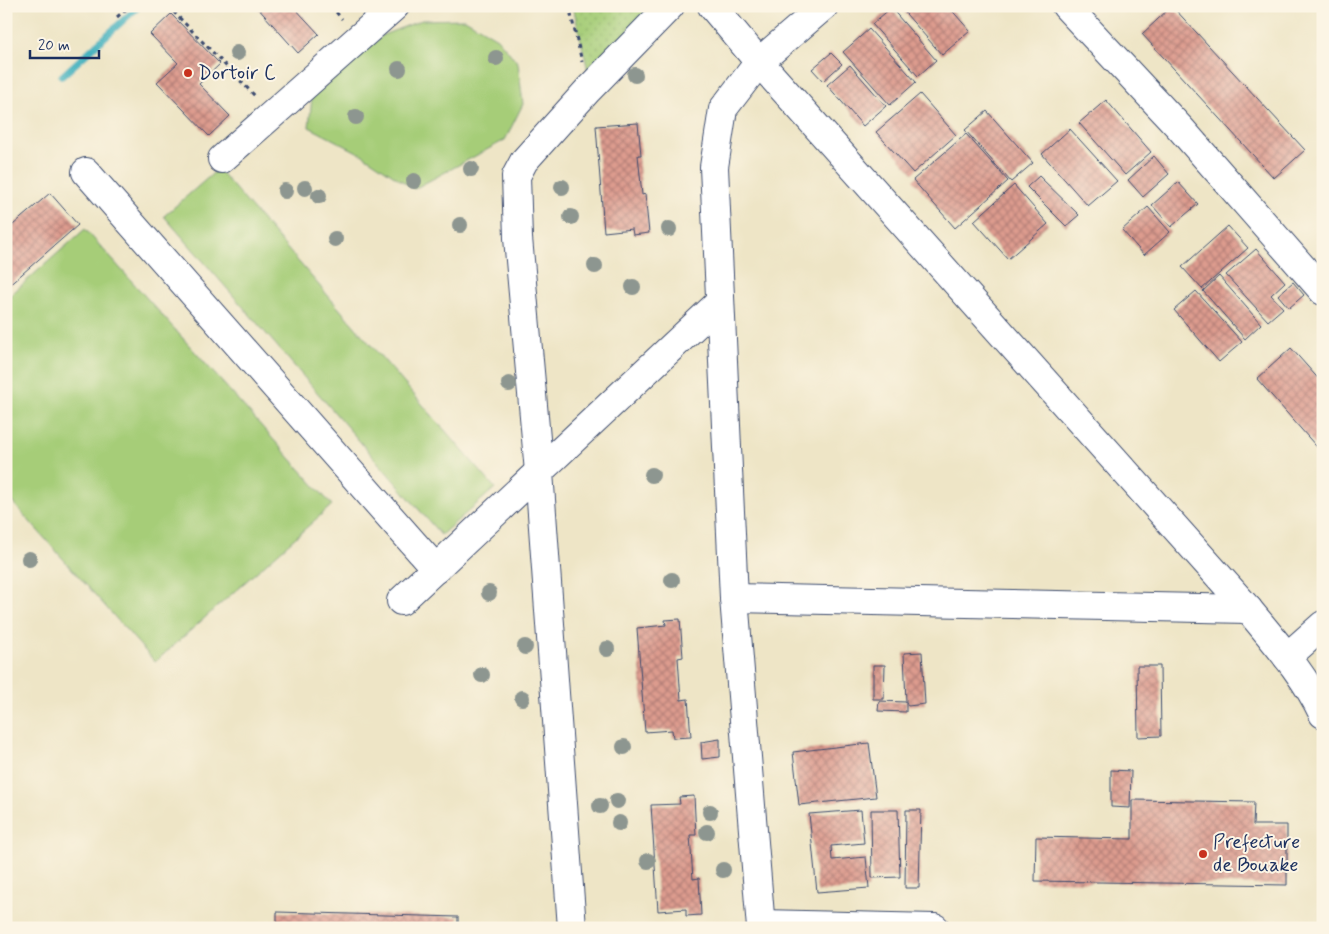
<svg xmlns="http://www.w3.org/2000/svg" width="1329" height="934" font-family="Mynerve,sans-serif">
<style>
.grass{fill:url(#grass-dots);stroke:#607e6b}
.green{fill:#a6cd78;stroke:#607e6b}
.lines{fill:none;stroke-linecap:round;stroke-linejoin:round}
.stream{stroke:#41b0be;stroke-width:7}
.building{fill:url(#building-cross-hatch)}
.minor-casing{stroke:#3b4a6e;stroke-width:30}
.path{stroke:#3b4a6e;stroke-width:3;stroke-dasharray:4 4;stroke-linecap:butt}
.minor{stroke:#fff;stroke-width:28}
.tree{fill:#8d9690}
.poi-dot{fill:#c8321e;stroke:#fcf5e5;stroke-width:2}
.labels{text-anchor:middle;dominant-baseline:central;stroke-width:4;stroke-linejoin:round;paint-order:stroke}
.poi-label{font-size:20px;fill:#1b2f5e;stroke:#fcf5e5;text-anchor:start}
</style>
<defs>
<pattern id="grass-dots" width="8" height="8" patternUnits="userSpaceOnUse" patternTransform="scale(1.25)"><rect width="8" height="8" fill="#a6cd78"/><path d="M2 2h.1M6 6h.1" fill="none" stroke="#8eb06a" stroke-width="1.8" stroke-linecap="round"/></pattern>
<pattern id="building-cross-hatch" width="8" height="8" patternUnits="userSpaceOnUse" patternTransform="scale(1.25)"><rect width="8" height="8" fill="#dd9b8e"/><path d="M0 0l8 8M0 8l8-8" fill="none" stroke="#b27f77"/></pattern>
</defs>
<rect width="100%" height="100%" fill="#fcf5e5"/>
<filter id="ink" filterUnits="userSpaceOnUse"><feTurbulence type="fractalNoise" baseFrequency=".02" numOctaves="2"/><feDisplacementMap in="SourceGraphic" scale="10" xChannelSelector="R" yChannelSelector="G"/><feConvolveMatrix kernelMatrix="1 2 1 2 8 2 1 2 1" color-interpolation-filters="sRGB"/></filter>
<filter id="wash" filterUnits="userSpaceOnUse"><feTurbulence type="fractalNoise" baseFrequency=".0096" numOctaves="4" result="noise"/><feDisplacementMap in="SourceGraphic" scale="20" xChannelSelector="R" yChannelSelector="G"/><feGaussianBlur stdDeviation="1.12" result="paint"/><feColorMatrix in="noise" values="0 0 0 0 0 0 0 0 0 0 0 0 0 0 0 0 0 1.4 0 .05"/><feComposite in="paint" operator="in"/></filter>
<g filter="url(#wash)">
<rect width="100%" height="100%" fill="#eee5c6"/>
<!-- grass -->
<polygon class="grass" points="573,6 666,6 591,84"/>
<!-- green -->
<g class="green">
<polygon points="465,19 497,38 518,63 523,104 505,140 414,189 363,155 309,127 312,97 383,35 422,20"/>
<polygon points="218,169 495,488 441,535 164,216"/>
<polygon points="85,229 332,505 155,662 6,495 6,299"/>
</g>
<g class="lines">
<!-- stream -->
<polyline class="stream" points="62,76 139,6"/>
</g>
<g id="blocks">
<!-- building -->
<g class="building">
<polygon points="256,6 293,6 319,34 298,53"/>
<polygon points="899,6 948,6 970,31 942,55"/>
<polygon points="1172,6 1305,150 1274,178 1142,34"/>
<polygon points="891,8 936,60 918,76 872,24"/>
<polygon points="171,14 220,64 199,84 230,116 209,136 157,82 178,63 150,34"/>
<polygon points="869,29 916,82 890,105 843,52"/>
<polygon points="831,53 842,64 823,81 812,69"/>
<polygon points="850,65 886,106 863,126 827,85"/>
<polygon points="920,94 956,135 913,173 876,132"/>
<polygon points="1106,100 1151,152 1125,175 1079,123"/>
<polygon points="987,111 1033,163 1011,182 965,130"/>
<polygon points="638,123 641,155 638,155 642,195 645,194 649,233 633,235 632,229 604,232 596,126"/>
<polygon points="1070,129 1117,181 1088,206 1042,154"/>
<polygon points="966,134 1008,181 955,228 913,180"/>
<polygon points="1154,156 1169,174 1143,197 1128,180"/>
<polygon points="1039,176 1079,215 1066,226 1027,187"/>
<polygon points="1178,182 1198,204 1171,227 1152,205"/>
<polygon points="1014,185 1048,224 1008,259 974,221"/>
<polygon points="50,193 78,225 6,288 6,231"/>
<polygon points="1148,207 1170,232 1144,255 1122,230"/>
<polygon points="1228,226 1248,248 1202,289 1182,267"/>
<polygon points="1256,249 1285,282 1271,295 1283,308 1268,321 1226,275"/>
<polygon points="1219,276 1261,324 1245,339 1203,291"/>
<polygon points="1293,282 1304,295 1289,308 1278,295"/>
<polygon points="1196,291 1242,342 1219,362 1174,310"/>
<polygon points="1291,348 1323,384 1323,454 1257,379"/>
<polygon points="680,619 683,657 678,658 681,700 688,699 691,737 673,738 672,730 645,732 637,628 666,625 665,620"/>
<polygon points="922,652 925,704 908,706 906,702 904,653"/>
<polygon points="873,665 885,665 884,699 873,699"/>
<polygon points="1137,666 1160,666 1161,736 1138,737"/>
<polygon points="879,701 906,702 906,712 878,711"/>
<polygon points="720,739 720,757 702,759 701,742"/>
<polygon points="869,743 876,797 799,805 793,752"/>
<polygon points="1111,770 1131,771 1130,808 1111,807"/>
<polygon points="694,796 696,835 690,835 693,879 699,878 701,915 686,916 686,909 658,911 651,805 680,804 679,797"/>
<polygon points="1132,800 1254,802 1253,825 1287,825 1287,885 1035,881 1036,837 1132,839"/>
<polygon points="861,810 864,843 831,846 832,860 866,857 869,888 817,892 809,814"/>
<polygon points="871,810 898,810 900,877 872,878"/>
<polygon points="906,810 921,810 919,888 905,888"/>
<polygon points="277,912 458,917 458,928 277,928"/>
</g>
</g>
</g>
<g filter="url(#ink)">
<use href="#blocks" fill-opacity="0" stroke="#3b4a6e" stroke-width="1"/>
<g class="lines">
<!-- minor casing -->
<g class="minor-casing">
<g id="minor">
<path d="M 712,6 L 759,62 L 1248,609 C 1275,642 1305,675 1323,714"/>
<polyline points="1066,6 1181,129 1323,291"/>
<polyline points="222,159 395,6"/>
<polyline points="86,172 436,569"/>
<polyline points="734,598 1248,609"/>
<polyline points="401,601 720,302"/>
<polyline points="1287,657 1323,625"/>
<polyline points="761,924 935,928"/>
<polyline points="572,928 539,472 518,238 516,176 524,161 588,90 670,6"/>
<polyline points="761,928 734,598 714,167 723,109 759,62 824,6"/>
</g>
</g>
<!-- path -->
<g class="path">
<polyline points="168,6 255,96"/>
<polyline points="331,6 342,19"/>
<polyline points="569,6 582,62"/>
<polyline points="117,17 130,6"/>
</g>
<!-- minor -->
<use href="#minor" class="minor"/>
</g>
<!-- trees -->
<g class="tree">
<circle cx="237" cy="53" r="8"/>
<circle cx="496" cy="58" r="8"/>
<circle cx="399" cy="69" r="8"/>
<circle cx="635" cy="75" r="8"/>
<circle cx="356" cy="117" r="8"/>
<circle cx="471" cy="169" r="8"/>
<circle cx="414" cy="181" r="8"/>
<circle cx="562" cy="187" r="8"/>
<circle cx="305" cy="188" r="8"/>
<circle cx="285" cy="191" r="8"/>
<circle cx="319" cy="196" r="8"/>
<circle cx="571" cy="217" r="8"/>
<circle cx="460" cy="225" r="8"/>
<circle cx="669" cy="229" r="8"/>
<circle cx="335" cy="239" r="8"/>
<circle cx="595" cy="266" r="8"/>
<circle cx="633" cy="287" r="8"/>
<circle cx="509" cy="384" r="8"/>
<circle cx="652" cy="475" r="8"/>
<circle cx="29" cy="559" r="8"/>
<circle cx="672" cy="580" r="8"/>
<circle cx="489" cy="593" r="8"/>
<circle cx="525" cy="647" r="8"/>
<circle cx="607" cy="649" r="8"/>
<circle cx="482" cy="675" r="8"/>
<circle cx="522" cy="698" r="8"/>
<circle cx="624" cy="747" r="8"/>
<circle cx="617" cy="801" r="8"/>
<circle cx="600" cy="806" r="8"/>
<circle cx="710" cy="812" r="8"/>
<circle cx="619" cy="823" r="8"/>
<circle cx="707" cy="832" r="8"/>
<circle cx="648" cy="861" r="8"/>
<circle cx="723" cy="870" r="8"/>
</g>
</g>
<!-- markers -->
<g class="poi-dot">
<circle cx="188" cy="73" r="5"/>
<circle cx="1203" cy="854" r="5"/>
</g>
<g class="labels">
<!-- poi labels -->
<g class="poi-label">
<text x="198" y="73">Dortoir C</text>
<text x="1213" y="842">Prefecture<tspan x="1213" dy="23">de Bouake</tspan></text>
</g>
</g>
<!-- margin -->
<rect width="1329" height="934" fill="none" stroke="#fcf5e5" stroke-width="25"/>
<!-- scale -->
<path d="M30 50v8h69v-8" fill="none" stroke="#1b2f5e" stroke-width="2.5"/>
<text x="38" y="50" font-size="15" fill="#1b2f5e" stroke="#fcf5e5" stroke-width="4" paint-order="stroke">20 m</text>
</svg>
